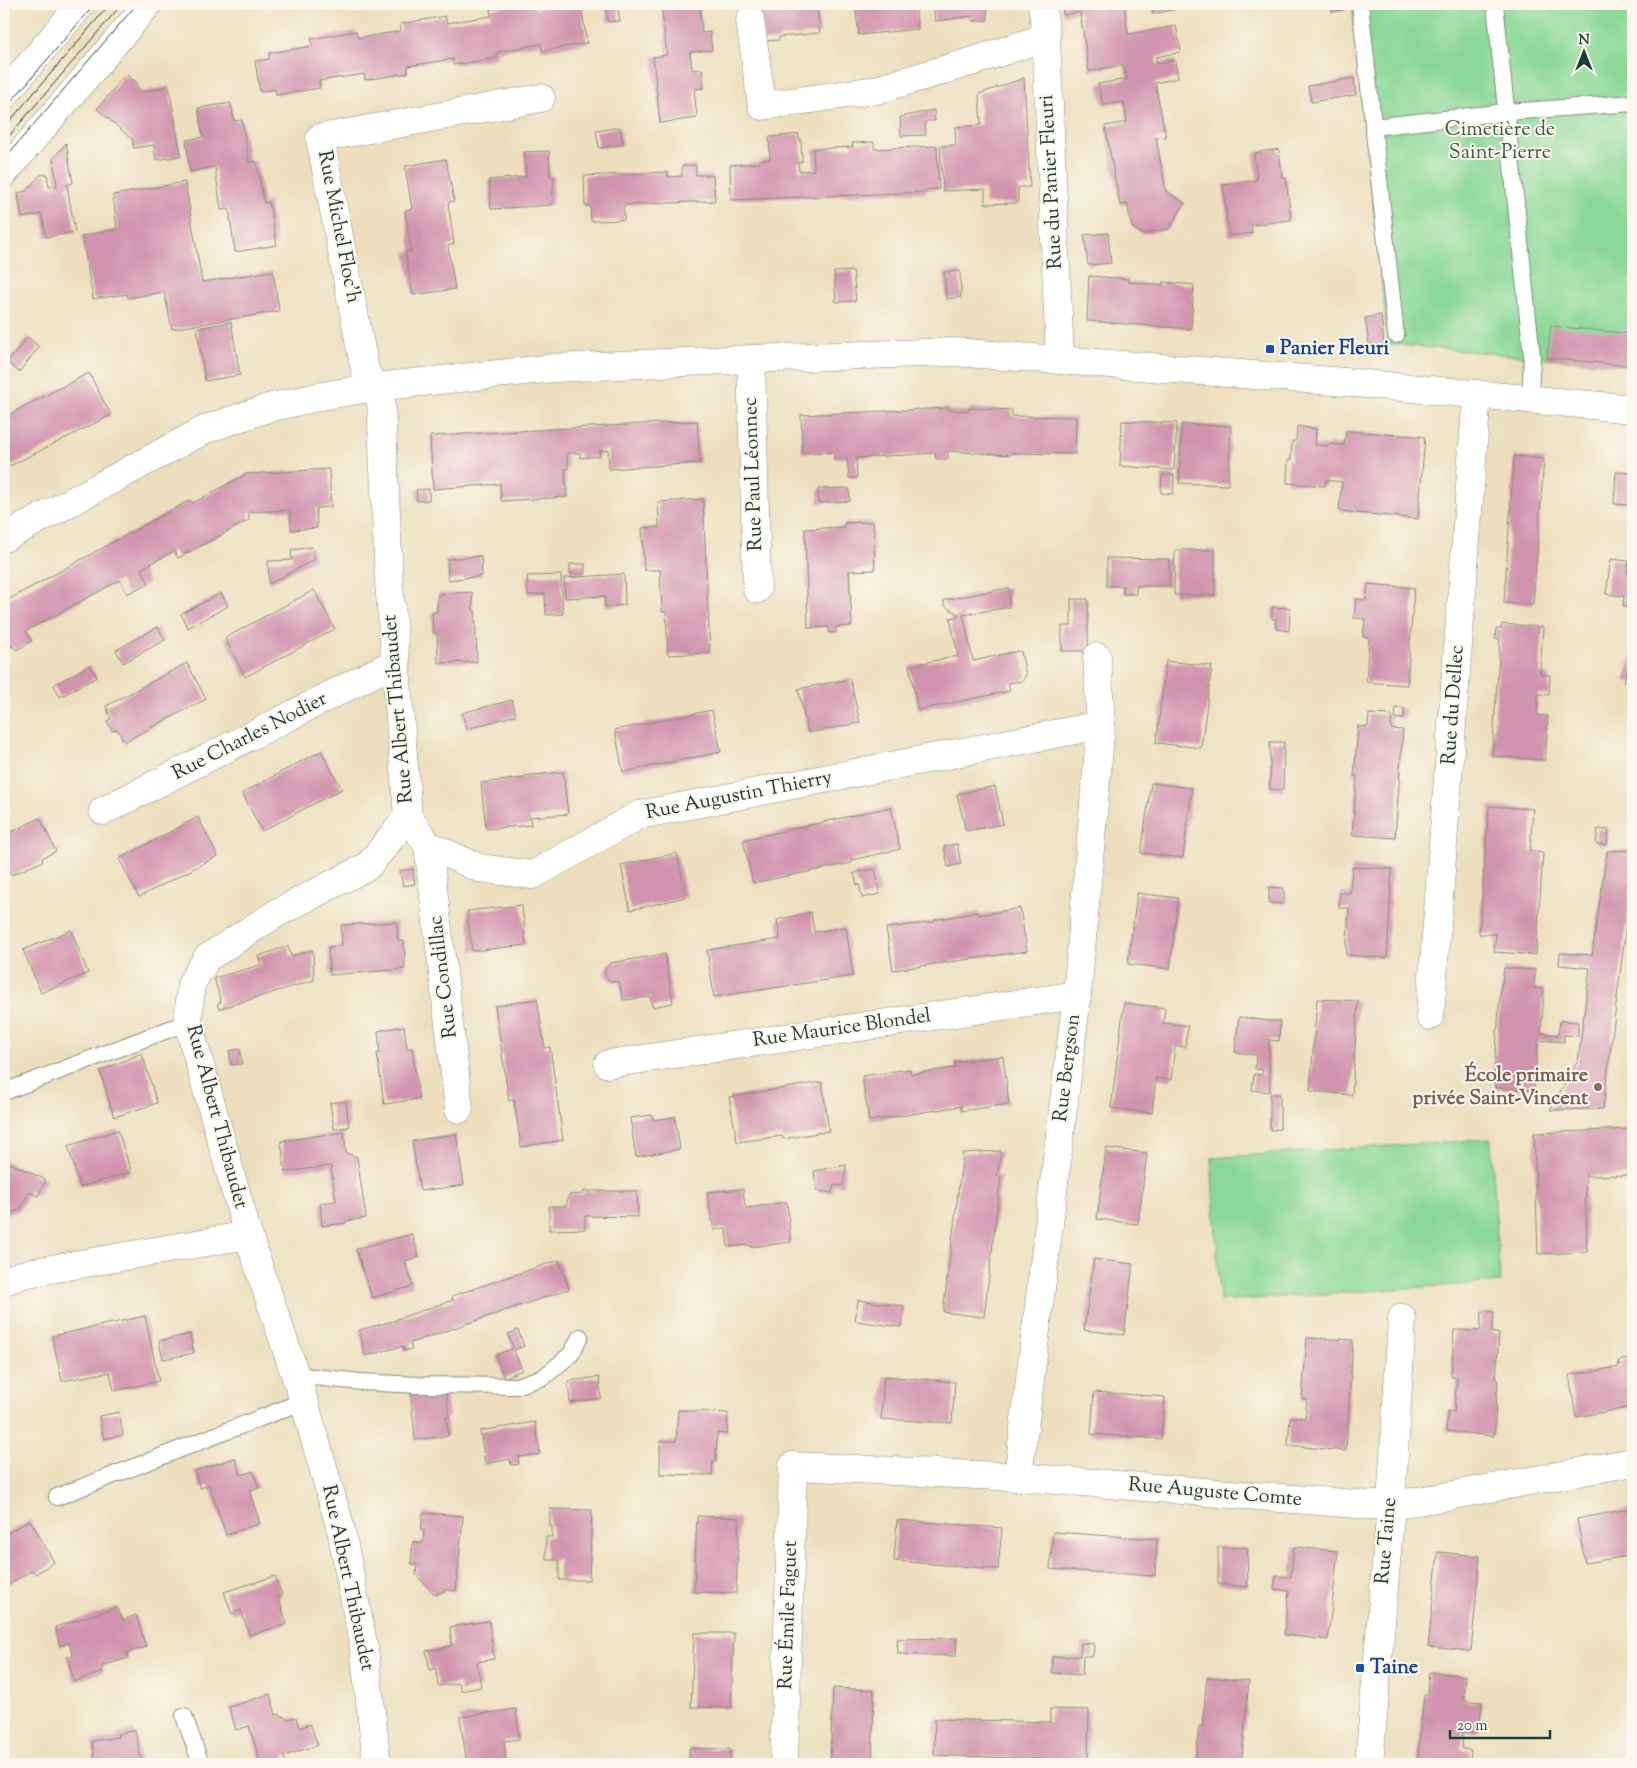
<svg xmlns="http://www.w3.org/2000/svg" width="1637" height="1768" font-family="'Sorts Mill Goudy',serif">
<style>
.green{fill:#8ad897;stroke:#548a66}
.building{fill:#d194ae}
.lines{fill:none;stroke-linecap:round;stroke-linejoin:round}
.service-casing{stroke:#868e79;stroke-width:18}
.minor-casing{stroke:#868e79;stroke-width:29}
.secondary-casing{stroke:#868e79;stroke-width:29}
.service{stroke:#fff;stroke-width:16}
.minor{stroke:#fff;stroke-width:28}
.secondary{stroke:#fff;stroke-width:28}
.tram{stroke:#1f3d34;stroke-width:1}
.transit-dot{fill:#1a4fb4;stroke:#fbf7ec;stroke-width:2}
.education-dot{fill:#8d6e63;stroke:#fbf7ec;stroke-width:2}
.labels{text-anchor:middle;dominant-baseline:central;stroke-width:4;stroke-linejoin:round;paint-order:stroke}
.park-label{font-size:20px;fill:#345c48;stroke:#fbf7ec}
.street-label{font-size:20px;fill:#1f3d34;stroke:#fbf7ec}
.transit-label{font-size:20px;font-weight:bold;fill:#164399;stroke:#fbf7ec;text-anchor:start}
.education-label{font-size:20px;font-weight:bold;fill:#785e54;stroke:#fbf7ec;text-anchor:end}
</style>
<rect width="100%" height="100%" fill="#fbf7ec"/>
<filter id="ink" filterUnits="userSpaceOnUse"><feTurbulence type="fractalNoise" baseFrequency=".02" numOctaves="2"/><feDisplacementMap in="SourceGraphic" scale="10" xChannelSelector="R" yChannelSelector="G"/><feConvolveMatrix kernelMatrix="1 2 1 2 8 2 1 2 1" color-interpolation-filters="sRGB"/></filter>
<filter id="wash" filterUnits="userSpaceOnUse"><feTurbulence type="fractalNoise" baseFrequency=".0096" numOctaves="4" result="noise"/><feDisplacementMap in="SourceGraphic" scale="20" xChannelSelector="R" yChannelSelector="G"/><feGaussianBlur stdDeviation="1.12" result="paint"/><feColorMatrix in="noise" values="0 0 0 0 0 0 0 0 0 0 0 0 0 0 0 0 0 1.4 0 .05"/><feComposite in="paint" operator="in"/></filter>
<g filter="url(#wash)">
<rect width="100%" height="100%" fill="#eddfbe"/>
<!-- green -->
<g class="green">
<polygon points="1352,4 1633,4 1633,366 1388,344"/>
<polygon points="1491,1139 1500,1282 1220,1301 1211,1158"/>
</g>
<g id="blocks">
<!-- building -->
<g class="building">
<polygon points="519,4 534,4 534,9 565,4 581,4 587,43 542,51 541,44 497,52 497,58 453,65 453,59 408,66 408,73 365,80 364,74 319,81 320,88 276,95 275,89 260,92 255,61 269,59 269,53 313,46 311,39 356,31 358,38 401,31 400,24 445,16 447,23 491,16 490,9"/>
<polygon points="605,4 617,4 620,21 608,22"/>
<polygon points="661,4 703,4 703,8 700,9 702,33 710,32 712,50 690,52 692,70 702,69 704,88 694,89 697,118 660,123 653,57 667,55"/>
<polygon points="759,4 817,4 820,33 779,37 779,40 763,41"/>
<polygon points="855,4 915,4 918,29 859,35"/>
<polygon points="933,4 987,4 988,20 972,21 972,16 935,21"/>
<polygon points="1062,4 1110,4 1110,6 1124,4 1128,34 1176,26 1181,52 1156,57 1157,64 1175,60 1178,78 1155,83 1166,137 1156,138 1166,191 1185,203 1169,229 1142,234 1132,227 1127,204 1120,205 1105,126 1127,122 1124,102 1103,105 1098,84 1127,79 1124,65 1089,71 1080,12 1063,15"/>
<polygon points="1151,4 1181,4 1182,8 1153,14"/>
<polygon points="1331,4 1346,4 1347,9 1332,12"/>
<polygon points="126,74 138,84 136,87 142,92 169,86 181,156 156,160 154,145 134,148 132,139 97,109"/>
<polygon points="1024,78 1030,187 1018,187 1018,203 985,204 985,189 943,191 940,146 956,145 955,127 981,125 979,94"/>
<polygon points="1354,78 1356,95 1311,102 1308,86"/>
<polygon points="231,103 234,121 242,120 249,162 256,161 264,203 269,202 277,245 235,252 229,209 221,210 215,167 190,172 186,140 203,137 198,108"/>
<polygon points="934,110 935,121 925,121 926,135 901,136 900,117"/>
<polygon points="620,127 623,145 599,148 596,131"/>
<polygon points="799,134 799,140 801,140 802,162 798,162 799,171 814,170 813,149 853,147 852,143 874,142 874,149 937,146 939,189 926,190 926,192 731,200 730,165 760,163 759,160 770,159 769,137"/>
<polygon points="66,143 73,183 67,185 75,232 46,237 42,214 22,218 18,193 26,191 40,175 47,174 49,187 57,186 53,159"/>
<polygon points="1279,149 1282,177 1286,177 1291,220 1251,225 1252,233 1229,236 1223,185 1257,180 1254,153"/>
<polygon points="549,151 550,176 554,176 552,205 491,209 489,180 526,177 524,152"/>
<polygon points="446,159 454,201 448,203 454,244 448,246 455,289 413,295 405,252 411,251 405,210 412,209 405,166"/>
<polygon points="696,165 696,175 713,175 715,201 624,205 624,220 591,221 590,206 585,206 584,176 668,172 668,177 682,176 682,166"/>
<polygon points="185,182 202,282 273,271 279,311 172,329 164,292 128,298 127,294 93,299 82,236 117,229 113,195"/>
<polygon points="1108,233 1111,263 1088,265 1084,235"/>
<polygon points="853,271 856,301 836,302 834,272"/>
<polygon points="960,271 961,297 946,299 944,272"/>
<polygon points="1089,276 1129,279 1128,282 1162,285 1163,282 1194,285 1191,329 1087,321"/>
<polygon points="1381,315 1384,345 1369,344 1365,318"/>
<polygon points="231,322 240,375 205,381 197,328"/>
<polygon points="1551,326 1633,334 1633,366 1547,358"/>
<polygon points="28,337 39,347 19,372 7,362"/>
<polygon points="89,373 111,415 4,469 4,417"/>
<polygon points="949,408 949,410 969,411 969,408 1012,410 1012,416 1076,417 1075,454 1011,453 1011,455 948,451 948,459 936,459 935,453 856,458 857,478 849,478 847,458 834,458 834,452 802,453 801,415"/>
<polygon points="697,421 700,463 609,469 608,450 599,451 600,456 580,458 580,453 567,453 568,469 565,469 567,497 501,501 500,484 433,489 430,436"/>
<polygon points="1122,421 1177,423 1174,470 1120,466"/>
<polygon points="1182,424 1231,426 1228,485 1179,483"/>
<polygon points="1297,426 1316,429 1315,445 1328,446 1329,444 1344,445 1346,431 1425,437 1418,519 1339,511 1342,482 1326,480 1325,486 1287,483 1288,460 1291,460 1292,441 1296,441"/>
<polygon points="1514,456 1544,459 1533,605 1504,603"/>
<polygon points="329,469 331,507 316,508 317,528 291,530 290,510 249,512 249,520 178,558 174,551 141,569 149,583 127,594 120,580 26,631 32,641 16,650 13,646 4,650 4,602 190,500 193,503 246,474"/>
<polygon points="1616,472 1633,473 1633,505 1614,504"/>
<polygon points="1162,475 1174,475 1173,494 1161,493"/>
<polygon points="849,488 850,501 818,503 818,489"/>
<polygon points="429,489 429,500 417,501 416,490"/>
<polygon points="703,499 710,653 668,655 666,612 662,612 662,610 660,570 644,570 642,528 659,527 658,502"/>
<polygon points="873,522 875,570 849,571 852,626 836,627 836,633 829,633 829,627 808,628 805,529 844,527 844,523"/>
<polygon points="312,547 315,559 269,584 268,561 292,560 291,550"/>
<polygon points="1175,550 1215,550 1215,595 1174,595"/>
<polygon points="481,556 482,576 448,580 447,559"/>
<polygon points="1107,558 1169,559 1169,586 1136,586 1136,594 1123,594 1123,586 1107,586"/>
<polygon points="1611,559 1629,561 1627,573 1633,574 1633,607 1623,606 1624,596 1606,594"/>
<rect x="570" y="564" width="15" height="10"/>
<polygon points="624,574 625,605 605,607 605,596 565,598 564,578"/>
<polygon points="561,575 563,614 546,615 545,594 528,595 527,576"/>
<polygon points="1368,584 1414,588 1407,685 1366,682 1369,638 1363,637 1365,619 1354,618 1356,599 1366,600"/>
<polygon points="1009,588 1009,607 963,615 973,661 1018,651 1021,652 1026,675 1022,681 1008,683 1010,691 918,710 909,666 958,656 950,618 960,616 944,605 944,600"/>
<polygon points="314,590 335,629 245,677 225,638"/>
<polygon points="472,592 473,610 475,610 477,662 438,663 437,633 433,633 432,612 437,612 438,594"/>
<polygon points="221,593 228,606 188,628 181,614"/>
<polygon points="1071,599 1088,599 1088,651 1062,651 1062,626 1071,626"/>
<polygon points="1272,607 1290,608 1289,631 1276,629 1276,619 1272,619"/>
<polygon points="1502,624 1543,627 1540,674 1550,675 1549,695 1538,694 1537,715 1548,716 1545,760 1492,756 1500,639 1495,639 1496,629 1501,629"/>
<polygon points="158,627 165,640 123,663 116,650"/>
<polygon points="1633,651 1633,682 1624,681"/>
<polygon points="1166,661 1212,666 1201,748 1156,743"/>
<polygon points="187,663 206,699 124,742 117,729 112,731 107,721 111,719 106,706"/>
<polygon points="90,665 97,677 60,697 54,685"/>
<polygon points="850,679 860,723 808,733 798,689"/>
<polygon points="512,700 516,715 467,729 462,713"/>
<polygon points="1396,708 1405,709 1404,719 1395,718"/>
<polygon points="712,710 721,752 623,772 615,730"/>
<polygon points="1369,714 1392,715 1391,729 1403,730 1395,838 1352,835 1357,776 1354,776 1358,726 1368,727"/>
<polygon points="1270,742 1284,742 1283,790 1270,789"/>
<polygon points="321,751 342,789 262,831 242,793"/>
<polygon points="563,772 568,814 530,817 531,825 486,829 481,783 525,778 524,776"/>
<polygon points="1151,783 1192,788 1183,858 1141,853"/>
<polygon points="995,786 1003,824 966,831 957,794"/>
<polygon points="1489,806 1533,809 1530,851 1543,853 1536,955 1494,952 1496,934 1479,934"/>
<polygon points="891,807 900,849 852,860 852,863 753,883 743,840"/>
<polygon points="198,817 218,856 139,897 119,859"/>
<polygon points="40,818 56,851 42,858 43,861 12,875 10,873 4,876 4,839 6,838 5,835"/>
<polygon points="1598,829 1609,830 1607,845 1596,844"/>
<polygon points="957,844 961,864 948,867 944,846"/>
<polygon points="1633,850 1633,871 1603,1109 1550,1110 1578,1061 1590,968 1559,965 1560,953 1592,955 1607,851"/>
<polygon points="677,853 686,897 630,910 621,865"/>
<polygon points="1352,867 1392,869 1387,958 1346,955 1349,908 1339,908 1340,893 1350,893"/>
<polygon points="413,869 415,884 403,886 400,871"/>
<polygon points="875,869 880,894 862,898 859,884 857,885 854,873"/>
<polygon points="1269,887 1284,888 1284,904 1269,903"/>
<polygon points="1137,893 1178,898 1170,969 1128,964"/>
<polygon points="522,905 526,945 472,951 467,911"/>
<polygon points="1020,908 1027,951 893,970 886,928 934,922 934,920 978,912 979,915"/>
<polygon points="811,912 814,932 846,927 853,976 714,997 707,950 780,939 777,920"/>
<polygon points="397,922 398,941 404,941 405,969 330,975 328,947 342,946 341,925"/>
<polygon points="71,930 88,973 41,993 23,950"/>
<polygon points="288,946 291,956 313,950 314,980 219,1009 217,1004 221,1002 214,978 261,965 258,956"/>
<polygon points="665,954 673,1003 652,1007 650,997 623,1000 619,982 610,981 605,975 605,969 610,963"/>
<polygon points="1504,968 1535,970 1534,988 1544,989 1541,1033 1558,1035 1560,1021 1578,1022 1578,1036 1564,1035 1564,1042 1538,1040 1534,1090 1495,1088 1495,1073 1494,1073 1501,984 1502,984"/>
<polygon points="537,999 545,1048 550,1047 563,1140 521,1147 514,1100 509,1101 495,1006"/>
<polygon points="1317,999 1358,1001 1352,1095 1310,1091"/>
<polygon points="1124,1003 1165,1008 1163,1023 1188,1026 1185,1047 1175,1046 1171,1080 1156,1078 1152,1113 1111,1108"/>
<polygon points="1239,1017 1269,1021 1280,1021 1279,1041 1269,1040 1270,1092 1252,1090 1254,1074 1262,1075 1263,1070 1255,1069 1256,1055 1235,1052"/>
<polygon points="404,1026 407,1049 412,1048 419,1099 384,1104 377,1053 380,1053 378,1031"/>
<polygon points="240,1049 242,1064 231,1065 229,1051"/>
<polygon points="142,1053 157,1103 114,1117 100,1071"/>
<polygon points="1003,1056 1009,1104 961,1111 961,1106 869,1121 862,1076 910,1069 911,1074 955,1068 955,1062"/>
<polygon points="822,1082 829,1131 783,1139 782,1136 737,1142 729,1097"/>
<polygon points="1270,1094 1280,1094 1280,1129 1270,1130"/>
<polygon points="346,1101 349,1127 334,1129 330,1103"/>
<polygon points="652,1115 653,1120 675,1117 680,1149 636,1157 630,1118"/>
<polygon points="1633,1129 1633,1175 1585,1176 1587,1252 1538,1254 1534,1133"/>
<polygon points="118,1130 131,1172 80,1187 68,1146"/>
<polygon points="344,1132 346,1153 357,1157 366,1218 346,1221 346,1223 322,1226 320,1203 336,1201 331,1166 285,1172 281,1141"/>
<polygon points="456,1134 464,1185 420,1191 412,1141"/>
<polygon points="1106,1148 1147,1153 1138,1224 1097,1219"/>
<polygon points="1001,1151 997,1176 1001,1177 984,1317 943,1312 963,1153"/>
<polygon points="4,1160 46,1180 38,1196 29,1192 20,1210 4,1215"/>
<polygon points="846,1165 843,1186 834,1185 832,1193 817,1191 814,1171"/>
<polygon points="743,1189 745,1206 747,1208 787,1202 791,1242 751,1247 749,1245 728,1247 726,1228 714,1230 707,1192"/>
<polygon points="584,1191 637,1191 638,1217 585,1216 585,1229 549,1230 549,1206 566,1206 569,1195 583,1194"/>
<polygon points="412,1234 419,1257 405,1261 413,1286 372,1298 356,1249"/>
<polygon points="1094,1259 1133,1264 1124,1335 1084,1330"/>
<polygon points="559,1260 569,1289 410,1343 412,1349 404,1351 403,1346 365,1356 359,1330 397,1320 397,1319 453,1300 452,1296"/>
<polygon points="858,1300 904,1306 901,1327 855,1321"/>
<polygon points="1482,1311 1494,1312 1492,1332 1499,1334 1496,1380 1498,1380 1494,1436 1446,1431 1448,1411 1454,1412 1457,1377 1451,1377 1454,1330 1480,1331"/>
<polygon points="145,1316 159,1381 114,1391 110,1372 62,1381 52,1336"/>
<polygon points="518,1330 524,1346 514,1350 522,1370 504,1378 496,1355 513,1348 508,1334"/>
<polygon points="190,1334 194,1353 163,1359 159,1341"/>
<polygon points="1307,1338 1353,1340 1346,1451 1304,1447 1304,1446 1288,1446 1290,1417 1305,1418 1307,1399 1302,1399"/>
<polygon points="1633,1358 1633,1407 1576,1417 1569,1375 1619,1367 1618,1361"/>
<polygon points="884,1376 955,1382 952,1423 881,1419"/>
<polygon points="599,1377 601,1398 570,1403 568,1381"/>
<polygon points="446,1391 449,1417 446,1418 448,1436 415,1440 411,1394"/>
<polygon points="1094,1392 1165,1397 1161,1439 1091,1434"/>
<polygon points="678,1410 728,1413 727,1434 717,1433 716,1462 713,1462 712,1475 660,1474 660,1441 676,1441"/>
<polygon points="119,1412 123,1435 104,1439 99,1416"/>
<polygon points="535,1422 540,1454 518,1457 519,1464 511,1465 510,1459 485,1464 480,1431"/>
<polygon points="235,1458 241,1475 253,1471 259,1488 249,1490 260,1523 226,1535 209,1485 200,1488 194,1471"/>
<polygon points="1633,1508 1633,1566 1630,1567 1628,1556 1585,1563 1577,1519"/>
<polygon points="550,1509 592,1510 589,1580 559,1580 559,1560 546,1560 546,1537 552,1537 552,1526 550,1526"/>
<polygon points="423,1513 463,1516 456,1591 446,1590 435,1595 416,1575 417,1565 411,1564 413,1542 423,1543 424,1530 421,1530"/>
<polygon points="697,1516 739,1518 736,1593 694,1592"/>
<polygon points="30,1520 54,1562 36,1574 33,1570 4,1587 4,1535"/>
<polygon points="897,1520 1002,1528 998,1569 894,1561"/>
<polygon points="1053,1532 1157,1539 1155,1576 1050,1569"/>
<polygon points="1218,1547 1247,1548 1248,1587 1218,1584"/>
<polygon points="1294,1547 1338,1551 1328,1640 1284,1635 1289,1591 1274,1589 1276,1576 1291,1577"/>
<polygon points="1438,1552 1480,1556 1471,1651 1428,1647"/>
<polygon points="275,1576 282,1595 278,1596 287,1624 249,1635 241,1610 232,1614 224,1592"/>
<polygon points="117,1607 123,1620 136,1615 146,1647 127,1653 128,1658 102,1666 103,1672 74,1682 67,1657 73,1656 69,1643 60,1646 55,1627"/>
<polygon points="489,1621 494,1659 477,1662 481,1687 461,1691 459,1683 438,1686 436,1668 430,1670 426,1651 452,1646 450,1627"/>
<polygon points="694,1633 734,1633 731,1708 691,1707"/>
<polygon points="957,1638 956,1656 898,1654 897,1639"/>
<polygon points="1081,1643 1094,1644 1093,1656 1083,1656 1082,1675 1052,1673 1052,1657 1080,1656"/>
<polygon points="1429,1672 1466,1676 1464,1699 1467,1700 1466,1701 1482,1702 1479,1729 1475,1733 1463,1732 1462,1749 1471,1750 1470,1764 1417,1764 1424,1695 1427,1695"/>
<polygon points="1207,1677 1249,1681 1241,1764 1196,1764 1199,1726 1202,1727"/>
<polygon points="833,1688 874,1690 872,1764 830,1764"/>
<polygon points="270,1694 276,1715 279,1714 288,1719 296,1717 300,1728 310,1724 318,1745 284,1756 286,1764 261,1764 249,1726 236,1730 229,1707"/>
<polygon points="516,1709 519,1739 504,1741 506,1761 467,1764 460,1717"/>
<polygon points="1050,1709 1089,1710 1088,1761 934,1755 935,1719 1050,1722"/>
<polygon points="135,1730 142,1764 95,1764 92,1741 118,1737 117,1734"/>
<polygon points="689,1748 730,1749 730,1764 689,1764"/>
</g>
</g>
</g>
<g filter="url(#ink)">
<use href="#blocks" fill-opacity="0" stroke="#868e79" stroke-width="1"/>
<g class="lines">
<!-- service casing -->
<g class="service-casing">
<g id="service">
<polyline points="1360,4 1396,335"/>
<polyline points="1495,4 1532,356 1530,399"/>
<polyline points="1373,127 1506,112 1633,103"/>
<polyline points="4,1092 188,1022"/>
<polyline points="295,1375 361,1382 417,1385 516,1386 544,1377 571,1354 580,1337"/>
<polyline points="57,1497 304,1401"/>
<polyline points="184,1716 201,1764"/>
</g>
</g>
<!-- minor casing -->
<g class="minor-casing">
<g id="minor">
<polyline points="1042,4 1046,37 1060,360"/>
<polyline points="750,20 762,106 876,90 974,61 1046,37"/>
<polyline points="751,359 757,589"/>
<polyline points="103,811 396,662"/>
<polyline points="408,817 428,845 479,868 533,875 639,815 1101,725"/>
<polyline points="428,845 459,1109"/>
<polyline points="1430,1016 1477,394"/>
<polyline points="608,1064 1077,995"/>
<polyline points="4,1281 28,1273 248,1235"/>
<polyline points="1018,1477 1077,995 1101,725 1097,657"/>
<polyline points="377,1764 364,1648 341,1530 304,1401 248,1235 196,1051 188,1022 191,984 207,958 277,913 368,866 408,817 389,582 381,401 365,370 320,138 541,98"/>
<polyline points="784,1764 793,1466 1018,1477 1369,1505 1391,1505 1437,1498 1633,1462"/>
<polyline points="1369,1764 1391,1505 1402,1318"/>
</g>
</g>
<!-- secondary casing -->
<g class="secondary-casing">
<g id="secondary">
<polyline points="4,95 81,4"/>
<polyline points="4,173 148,4"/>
<polyline points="4,538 206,429 268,408 322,396 375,387 554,368 751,359 954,352 1345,382 1633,409"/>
</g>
</g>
<!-- service -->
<use href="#service" class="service"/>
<!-- minor -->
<use href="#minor" class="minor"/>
<!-- secondary -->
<use href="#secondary" class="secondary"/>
<!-- tram -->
<g class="tram">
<polyline points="4,110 95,4"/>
<polyline points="4,128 110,4"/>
<polyline points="4,142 122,4"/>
<polyline points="4,159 137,4"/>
</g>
</g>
</g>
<!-- markers -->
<g class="transit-dot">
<rect x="1265" y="344" width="10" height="10" rx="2.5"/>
<rect x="1355" y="1663" width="10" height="10" rx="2.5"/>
</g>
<circle class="education-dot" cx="1598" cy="1087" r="5"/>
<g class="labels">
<!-- park labels -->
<g class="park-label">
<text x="1500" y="130">Cimetière de<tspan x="1500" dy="23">Saint-Pierre</tspan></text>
</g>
<!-- street labels -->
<g class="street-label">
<text transform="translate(1052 182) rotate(-93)">Rue du Panier Fleuri</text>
<text transform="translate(338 227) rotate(79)">Rue Michel Floc'h</text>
<text transform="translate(754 474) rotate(-92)">Rue Paul Léonnec</text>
<text transform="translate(1454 705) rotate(-86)">Rue du Dellec</text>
<text transform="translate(399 709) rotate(-95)">Rue Albert Thibaudet</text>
<text transform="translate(250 737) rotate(-27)">Rue Charles Nodier</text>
<text transform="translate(739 796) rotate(-11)">Rue Augustin Thierry</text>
<text transform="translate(444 977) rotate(-97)">Rue Condillac</text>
<text transform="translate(842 1029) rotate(-8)">Rue Maurice Blondel</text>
<text transform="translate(1068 1068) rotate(-83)">Rue Bergson</text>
<text transform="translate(216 1117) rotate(75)">Rue Albert Thibaudet</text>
<text transform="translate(1215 1493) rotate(5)">Rue Auguste Comte</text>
<text transform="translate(1387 1541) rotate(-85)">Rue Taine</text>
<text transform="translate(347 1578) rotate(78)">Rue Albert Thibaudet</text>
<text transform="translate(789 1615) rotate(-88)">Rue Émile Faguet</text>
</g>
<!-- transit labels -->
<g class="transit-label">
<text x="1280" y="349">Panier Fleuri</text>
<text x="1370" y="1668">Taine</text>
</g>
<!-- education labels -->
<g class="education-label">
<text x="1588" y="1076">École primaire<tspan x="1588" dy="23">privée Saint-Vincent</tspan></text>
</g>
</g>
<!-- margin -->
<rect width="1637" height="1768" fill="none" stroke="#fbf7ec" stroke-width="20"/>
<!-- north arrow -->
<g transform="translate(1584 52)" stroke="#fbf7ec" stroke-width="4" paint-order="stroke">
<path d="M0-4L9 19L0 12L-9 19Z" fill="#1f3d34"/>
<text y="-8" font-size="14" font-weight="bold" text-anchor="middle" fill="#1f3d34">N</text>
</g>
<!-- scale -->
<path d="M1450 1730v8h100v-8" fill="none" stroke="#1f3d34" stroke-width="2.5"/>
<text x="1457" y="1730" font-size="15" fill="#1f3d34" stroke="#fbf7ec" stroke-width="4" paint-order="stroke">20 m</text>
</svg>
